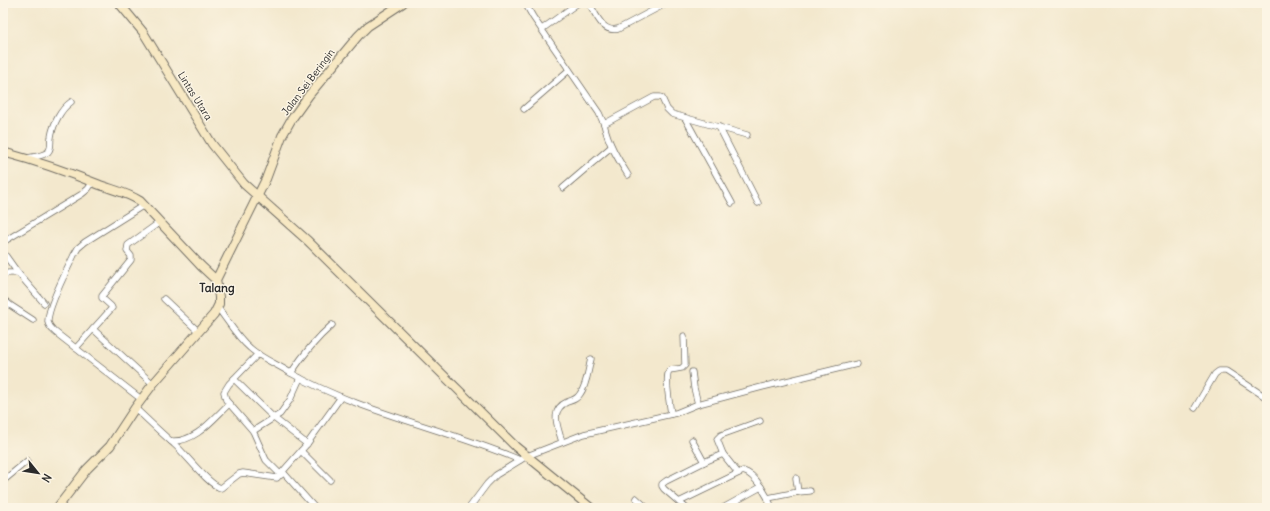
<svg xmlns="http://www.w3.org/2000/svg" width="1270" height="511" font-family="Delius,sans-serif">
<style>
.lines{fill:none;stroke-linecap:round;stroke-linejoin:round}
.street-casing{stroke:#716d64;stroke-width:7}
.secondary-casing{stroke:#716d64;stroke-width:10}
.street{stroke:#fff;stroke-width:5.5}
.secondary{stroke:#f7e8c3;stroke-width:8}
.labels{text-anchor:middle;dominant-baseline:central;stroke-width:3;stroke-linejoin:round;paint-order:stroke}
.street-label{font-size:10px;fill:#2b2b2b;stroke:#fcf5e5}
.quarter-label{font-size:12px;font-weight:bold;fill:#2b2b2b;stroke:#fcf5e5}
</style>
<rect width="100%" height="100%" fill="#fcf5e5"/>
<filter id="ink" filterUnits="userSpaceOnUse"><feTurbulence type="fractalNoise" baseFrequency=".025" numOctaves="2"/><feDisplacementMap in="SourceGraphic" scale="8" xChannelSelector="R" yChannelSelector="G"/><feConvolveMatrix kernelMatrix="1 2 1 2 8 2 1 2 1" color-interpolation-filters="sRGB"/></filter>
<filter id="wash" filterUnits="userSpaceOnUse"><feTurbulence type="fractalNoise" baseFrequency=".012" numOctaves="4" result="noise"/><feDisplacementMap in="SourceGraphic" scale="16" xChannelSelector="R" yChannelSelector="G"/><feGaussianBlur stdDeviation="0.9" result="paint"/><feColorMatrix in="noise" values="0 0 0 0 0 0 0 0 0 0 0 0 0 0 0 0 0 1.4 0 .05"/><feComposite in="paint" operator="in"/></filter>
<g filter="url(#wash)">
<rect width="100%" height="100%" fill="#f3e8cd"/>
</g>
<g filter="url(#ink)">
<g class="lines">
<!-- street casing -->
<g class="street-casing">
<g id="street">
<polyline points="525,3 533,17 599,113 604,124 654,97 660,97 662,98 667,109 672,114 747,135"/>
<path d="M 589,3 C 596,14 602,33 618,29 L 667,3"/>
<polyline points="542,29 578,3"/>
<polyline points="524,109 569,70"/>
<polyline points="685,118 732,203"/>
<path d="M 604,124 C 608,143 618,159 628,175"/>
<polyline points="719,127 758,203"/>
<path d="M 27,158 C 33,157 43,156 48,152 C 52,148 50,142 51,137 C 53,124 61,109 71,102"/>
<polyline points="563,188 611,147"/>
<polyline points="3,242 82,194 88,189 93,182"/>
<polyline points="3,252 18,273 44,303"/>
<polyline points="3,275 8,273 18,273"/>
<polyline points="3,299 10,305 33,320"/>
<polyline points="164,299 199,332"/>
<path d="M 218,308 C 228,321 237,337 250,348 C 261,358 276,364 289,372 C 361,413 444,428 520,460"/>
<polyline points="93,329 153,384"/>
<polyline points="76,348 112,308 111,306 102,298 102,296 131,260 131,256 127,251 128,245 160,222"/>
<polyline points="258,354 229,384 224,392 226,400 253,431 266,460 281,475"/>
<path d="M 291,373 C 303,355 316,339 332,325"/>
<polyline points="234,379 274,418 307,444"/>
<path d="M 141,399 L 55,332 C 52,329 49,327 48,322 C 47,308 67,270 74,255 L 78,248 L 85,242 L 144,205"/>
<polyline points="698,404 762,387 857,364"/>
<path d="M 135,408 C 148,420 160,432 174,444 C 185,453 209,486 221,488 L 239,474 L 243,473 L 277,478 L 307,444 L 341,397"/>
<polyline points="1195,408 1215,374 1219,371 1226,371 1267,398"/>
<path d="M 671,414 C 670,406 664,374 670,370 C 673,369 679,369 682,368 L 685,365 L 684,336"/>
<polyline points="253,431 280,414 290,400 300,378"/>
<polyline points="692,440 704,462"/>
<path d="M 171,441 C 195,443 213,419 229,404"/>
<path d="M 562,442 C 558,427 549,410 567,402 C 573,400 577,399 580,394 C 587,385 588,370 591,359"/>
<polyline points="301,451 330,480"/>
<polyline points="283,472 315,508"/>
<polyline points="738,473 723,454 717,439 721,435 760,421"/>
<polyline points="3,481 27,461"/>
<polyline points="798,492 810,491"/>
<polyline points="636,498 647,508"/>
<polyline points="768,498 798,492 796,478"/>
<path d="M 679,502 L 743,471 C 756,474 768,497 772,508"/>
<polyline points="3,506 5,508"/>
<polyline points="469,508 487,484 496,475 527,456 584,434 676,413 698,404 694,388 692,372"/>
<polyline points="686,508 664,489 662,486 662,484 666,481 704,462 723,454"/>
<polyline points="723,508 761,487"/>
</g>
</g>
<!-- secondary casing -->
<g class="secondary-casing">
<g id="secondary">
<polyline points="119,3 143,32 212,144 244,184 308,241 516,447 591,508"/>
<path d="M 3,152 C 36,161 68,172 100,185 C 114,190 128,193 140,201 L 201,266 L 216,280 L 219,297 L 219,304 L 214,314 L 153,384 L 135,408 L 110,446 L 87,469 L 57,508"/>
<polyline points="216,280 266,179 282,136 291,120 309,95 358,36 368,26 403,3"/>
</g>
</g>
<!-- street -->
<use href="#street" class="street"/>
<!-- secondary -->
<use href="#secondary" class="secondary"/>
</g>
</g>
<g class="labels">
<!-- street labels -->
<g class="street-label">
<text transform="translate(308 82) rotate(-53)">Jalan Sei Beringin</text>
<text transform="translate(195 96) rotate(58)">Lintas Utara</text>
</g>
<!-- quarter labels -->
<g class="quarter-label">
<text x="217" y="287">Talang</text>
</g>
</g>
<!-- margin -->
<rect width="1270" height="511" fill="none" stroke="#fcf5e5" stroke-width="16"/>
<!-- north arrow -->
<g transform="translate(38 473) rotate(120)" stroke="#fcf5e5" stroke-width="3" paint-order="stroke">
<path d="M0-3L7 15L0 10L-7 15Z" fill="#2b2b2b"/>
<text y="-6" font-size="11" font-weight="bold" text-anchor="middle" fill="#2b2b2b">N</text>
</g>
</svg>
